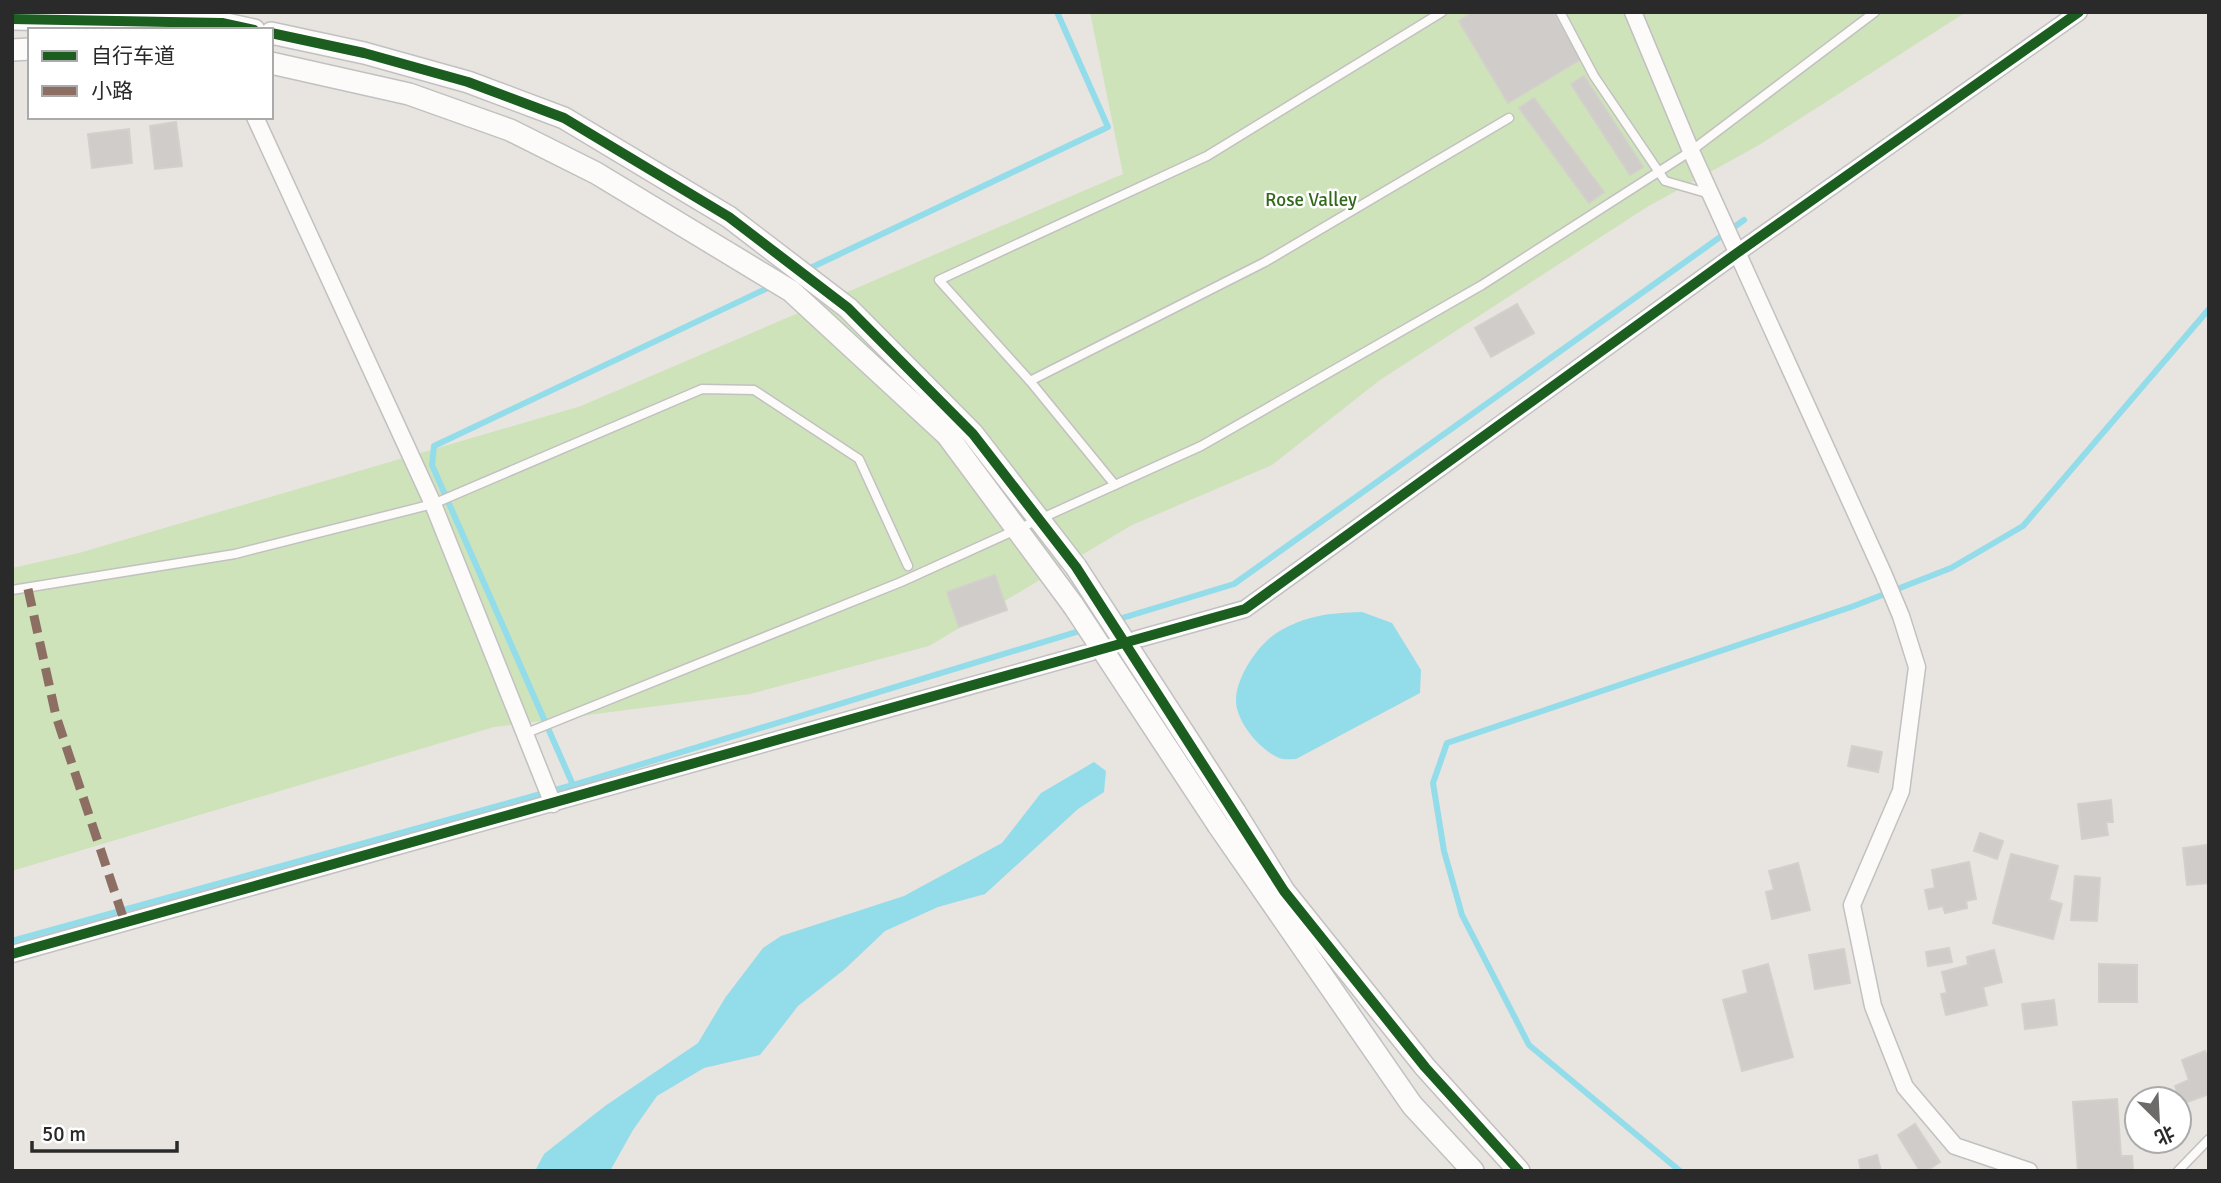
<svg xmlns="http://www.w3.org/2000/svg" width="2221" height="1183" font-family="Signika,'Noto Sans SC',sans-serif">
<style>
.green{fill:#cee3b9}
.water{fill:#93dcea}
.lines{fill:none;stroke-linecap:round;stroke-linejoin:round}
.stream{stroke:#93dcea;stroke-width:6}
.building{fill:#cfccc9;stroke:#d3d0cc;stroke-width:2}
.service-casing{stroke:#c2c1c1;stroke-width:11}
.minor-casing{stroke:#c2c1c1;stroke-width:19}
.secondary-casing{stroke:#c2c1c1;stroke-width:24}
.service{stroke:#fcfbfa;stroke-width:8}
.minor{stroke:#fcfbfa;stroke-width:16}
.secondary{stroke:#fcfbfa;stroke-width:21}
.secondary-bridge-casing{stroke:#c2c1c1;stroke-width:24;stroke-linecap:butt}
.secondary-bridge{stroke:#fcfbfa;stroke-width:21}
.quiet{stroke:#8d6e63;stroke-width:9;stroke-dasharray:18 9;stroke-linecap:butt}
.cycleway-casing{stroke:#fff;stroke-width:15}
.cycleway{stroke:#1b5e20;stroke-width:10}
.labels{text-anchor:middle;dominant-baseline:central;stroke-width:5;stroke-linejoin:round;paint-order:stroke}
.park-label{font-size:19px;fill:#31681a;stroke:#fff}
</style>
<rect width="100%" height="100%" fill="#e8e4e0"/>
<!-- green -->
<polygon class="green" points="1090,12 1966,12 1759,145 1647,207 1380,380 1272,465 1132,525 929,646 750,694 494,727 12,871 12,568 79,553 581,406 1123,174"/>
<!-- water -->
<g class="water">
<path d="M 1362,612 L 1392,623 L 1421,670 L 1420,693 L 1296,759 C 1291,759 1284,760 1279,758 C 1260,750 1235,721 1236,699 C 1237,676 1258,644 1278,632 C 1307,615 1330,613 1362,612 Z"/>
<polygon points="1094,762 1106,771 1104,792 1078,809 985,894 938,907 885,931 845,969 798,1006 760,1055 704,1068 657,1096 633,1130 610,1171 535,1171 544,1154 605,1106 698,1043 725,998 763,948 781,936 904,896 1002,843 1041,793"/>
</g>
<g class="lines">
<!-- stream -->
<g class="stream">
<polyline points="806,270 1108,127 1057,12"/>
<polyline points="573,785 432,465 434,446 774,285"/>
<polyline points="12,941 573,785 1234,584 1744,220"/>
<polyline points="1680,1171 1529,1045 1462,915 1444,851 1433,783 1447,743 1854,606 1951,568 2023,526 2209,309"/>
</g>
</g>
<!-- building -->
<g class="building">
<polygon points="1473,12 1553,12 1581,59 1508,103 1459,21"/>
<polygon points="1584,76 1643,167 1630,175 1571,84"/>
<polygon points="1534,98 1604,192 1589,203 1519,108"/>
<polygon points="176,122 182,166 155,169 150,126"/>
<polygon points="129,129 132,163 92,168 88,134"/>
<polygon points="1517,304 1534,333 1491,357 1475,328"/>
<polygon points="995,575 1007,610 959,627 947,592"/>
<polygon points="1852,746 1882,752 1878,772 1848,766"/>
<polygon points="2111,800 2113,822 2106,822 2108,835 2082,839 2078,804"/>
<polygon points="1980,833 2003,841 1997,859 1974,851"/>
<polygon points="2207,845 2209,883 2187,885 2183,848"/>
<polygon points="2011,854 2058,866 2049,900 2062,904 2053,939 1993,923"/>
<polygon points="1969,862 1976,899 1966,901 1967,908 1945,913 1943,906 1929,909 1925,890 1935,888 1932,870"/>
<polygon points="1798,863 1810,910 1772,919 1766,892 1774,890 1769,871"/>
<polygon points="2075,876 2100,878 2097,921 2071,920"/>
<polygon points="1949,948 1952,962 1928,966 1926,952"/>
<polygon points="1844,949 1850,983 1815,989 1809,955"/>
<polygon points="1994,950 2002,982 1983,987 1987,1005 1946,1015 1941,994 1947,993 1942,972 1968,965 1967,957"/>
<polygon points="1768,964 1793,1057 1742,1071 1723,1000 1748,993 1743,971"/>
<polygon points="2099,964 2137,965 2137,1002 2099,1002"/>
<polygon points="2054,1000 2057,1025 2025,1029 2022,1004"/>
<polygon points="2205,1051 2209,1060 2209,1094 2182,1104 2175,1086 2189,1080 2182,1060"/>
<polygon points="2117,1099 2121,1156 2132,1156 2133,1171 2078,1171 2073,1102"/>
<polygon points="1915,1124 1940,1162 1926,1171 1920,1171 1898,1135"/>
<polygon points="1877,1155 1881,1171 1861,1171 1859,1160"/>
</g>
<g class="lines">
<!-- service casing -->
<g class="service-casing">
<g id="service">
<polyline points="1442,12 1207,156 939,280 1030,381 1265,262 1509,118"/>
<polyline points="1560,12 1594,76 1665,181 1710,194"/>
<polyline points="1030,381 1115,485"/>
<polyline points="12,590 235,554 433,504 702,389 754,390 859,459 908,566"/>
<polyline points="524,734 901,582 1201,446 1482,285 1691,151 1875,12"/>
<polyline points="2178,1171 2209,1139"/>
</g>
</g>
<!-- minor casing -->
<g class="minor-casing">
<g id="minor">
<polyline points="1633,12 1691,151 1883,573 1901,616 1917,667 1901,791 1852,905 1873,1006 1905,1087 1955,1146 2029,1171"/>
<polyline points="255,117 433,504 553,804"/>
<polyline points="12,954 1245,609 1737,253 2079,12"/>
</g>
</g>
<!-- secondary casing -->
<g class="secondary-casing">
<g id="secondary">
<polyline points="12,19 222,23 254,30"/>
<polyline points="271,33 364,53 468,82 564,118 729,217 848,308 973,434 1076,567"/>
<polyline points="12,50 30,49"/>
<polyline points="271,63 409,94 510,130 596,173 791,291 947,435 1073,605"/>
<polyline points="1235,812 1284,891 1425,1067 1519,1171"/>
<polyline points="1218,825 1412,1105 1473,1171"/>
</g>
</g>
<!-- service -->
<use href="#service" class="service"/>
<!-- minor -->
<use href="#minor" class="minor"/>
<!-- secondary -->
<use href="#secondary" class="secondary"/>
<!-- secondary-bridge casing -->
<g class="secondary-bridge-casing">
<g id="secondary-bridge">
<polyline points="1076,567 1235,812"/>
<polyline points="1073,605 1218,825"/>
</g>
</g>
<!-- secondary-bridge -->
<use href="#secondary-bridge" class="secondary-bridge"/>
<!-- quiet -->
<polyline class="quiet" points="28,589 56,716 125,923"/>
<!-- cycleway casing -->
<g class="cycleway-casing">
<g id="cycleway">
<polyline points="12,19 222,23 254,30"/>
<polyline points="271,33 364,53 468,82 564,118 729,217 848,308 973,434 1076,567 1284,891 1425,1067 1519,1171"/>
<polyline points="12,954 1245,609 1737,253 2079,12"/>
</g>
</g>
<!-- cycleway -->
<use href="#cycleway" class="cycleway"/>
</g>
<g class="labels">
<!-- park labels -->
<g class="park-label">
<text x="1311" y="200">Rose Valley</text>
</g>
</g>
<!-- border -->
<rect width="2221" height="1183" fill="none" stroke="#2a2a2a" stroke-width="28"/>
<!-- legend -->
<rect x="28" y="28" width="245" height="91" fill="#ffffff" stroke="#aaaaaa" stroke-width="2"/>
<rect x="42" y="51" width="35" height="10" fill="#1b5e20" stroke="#aaaaaa" stroke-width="2"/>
<text x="91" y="63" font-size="21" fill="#2a2a2a">自行车道</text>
<rect x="42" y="86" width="35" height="10" fill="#8d6e63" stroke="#aaaaaa" stroke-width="2"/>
<text x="91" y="98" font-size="21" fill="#2a2a2a">小路</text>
<!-- north arrow -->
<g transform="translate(2158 1120) rotate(156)"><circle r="33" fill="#ffffff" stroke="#aaaaaa" stroke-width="2"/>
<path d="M0-5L12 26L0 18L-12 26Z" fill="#6c6b6a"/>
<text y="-10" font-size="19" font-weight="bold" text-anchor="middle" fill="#2a2a2a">北</text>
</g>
<!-- scale -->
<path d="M32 1141v10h145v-10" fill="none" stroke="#2a2a2a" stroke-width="3.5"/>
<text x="42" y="1141" font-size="21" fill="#2a2a2a" stroke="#ffffff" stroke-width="5" paint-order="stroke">50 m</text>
</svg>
